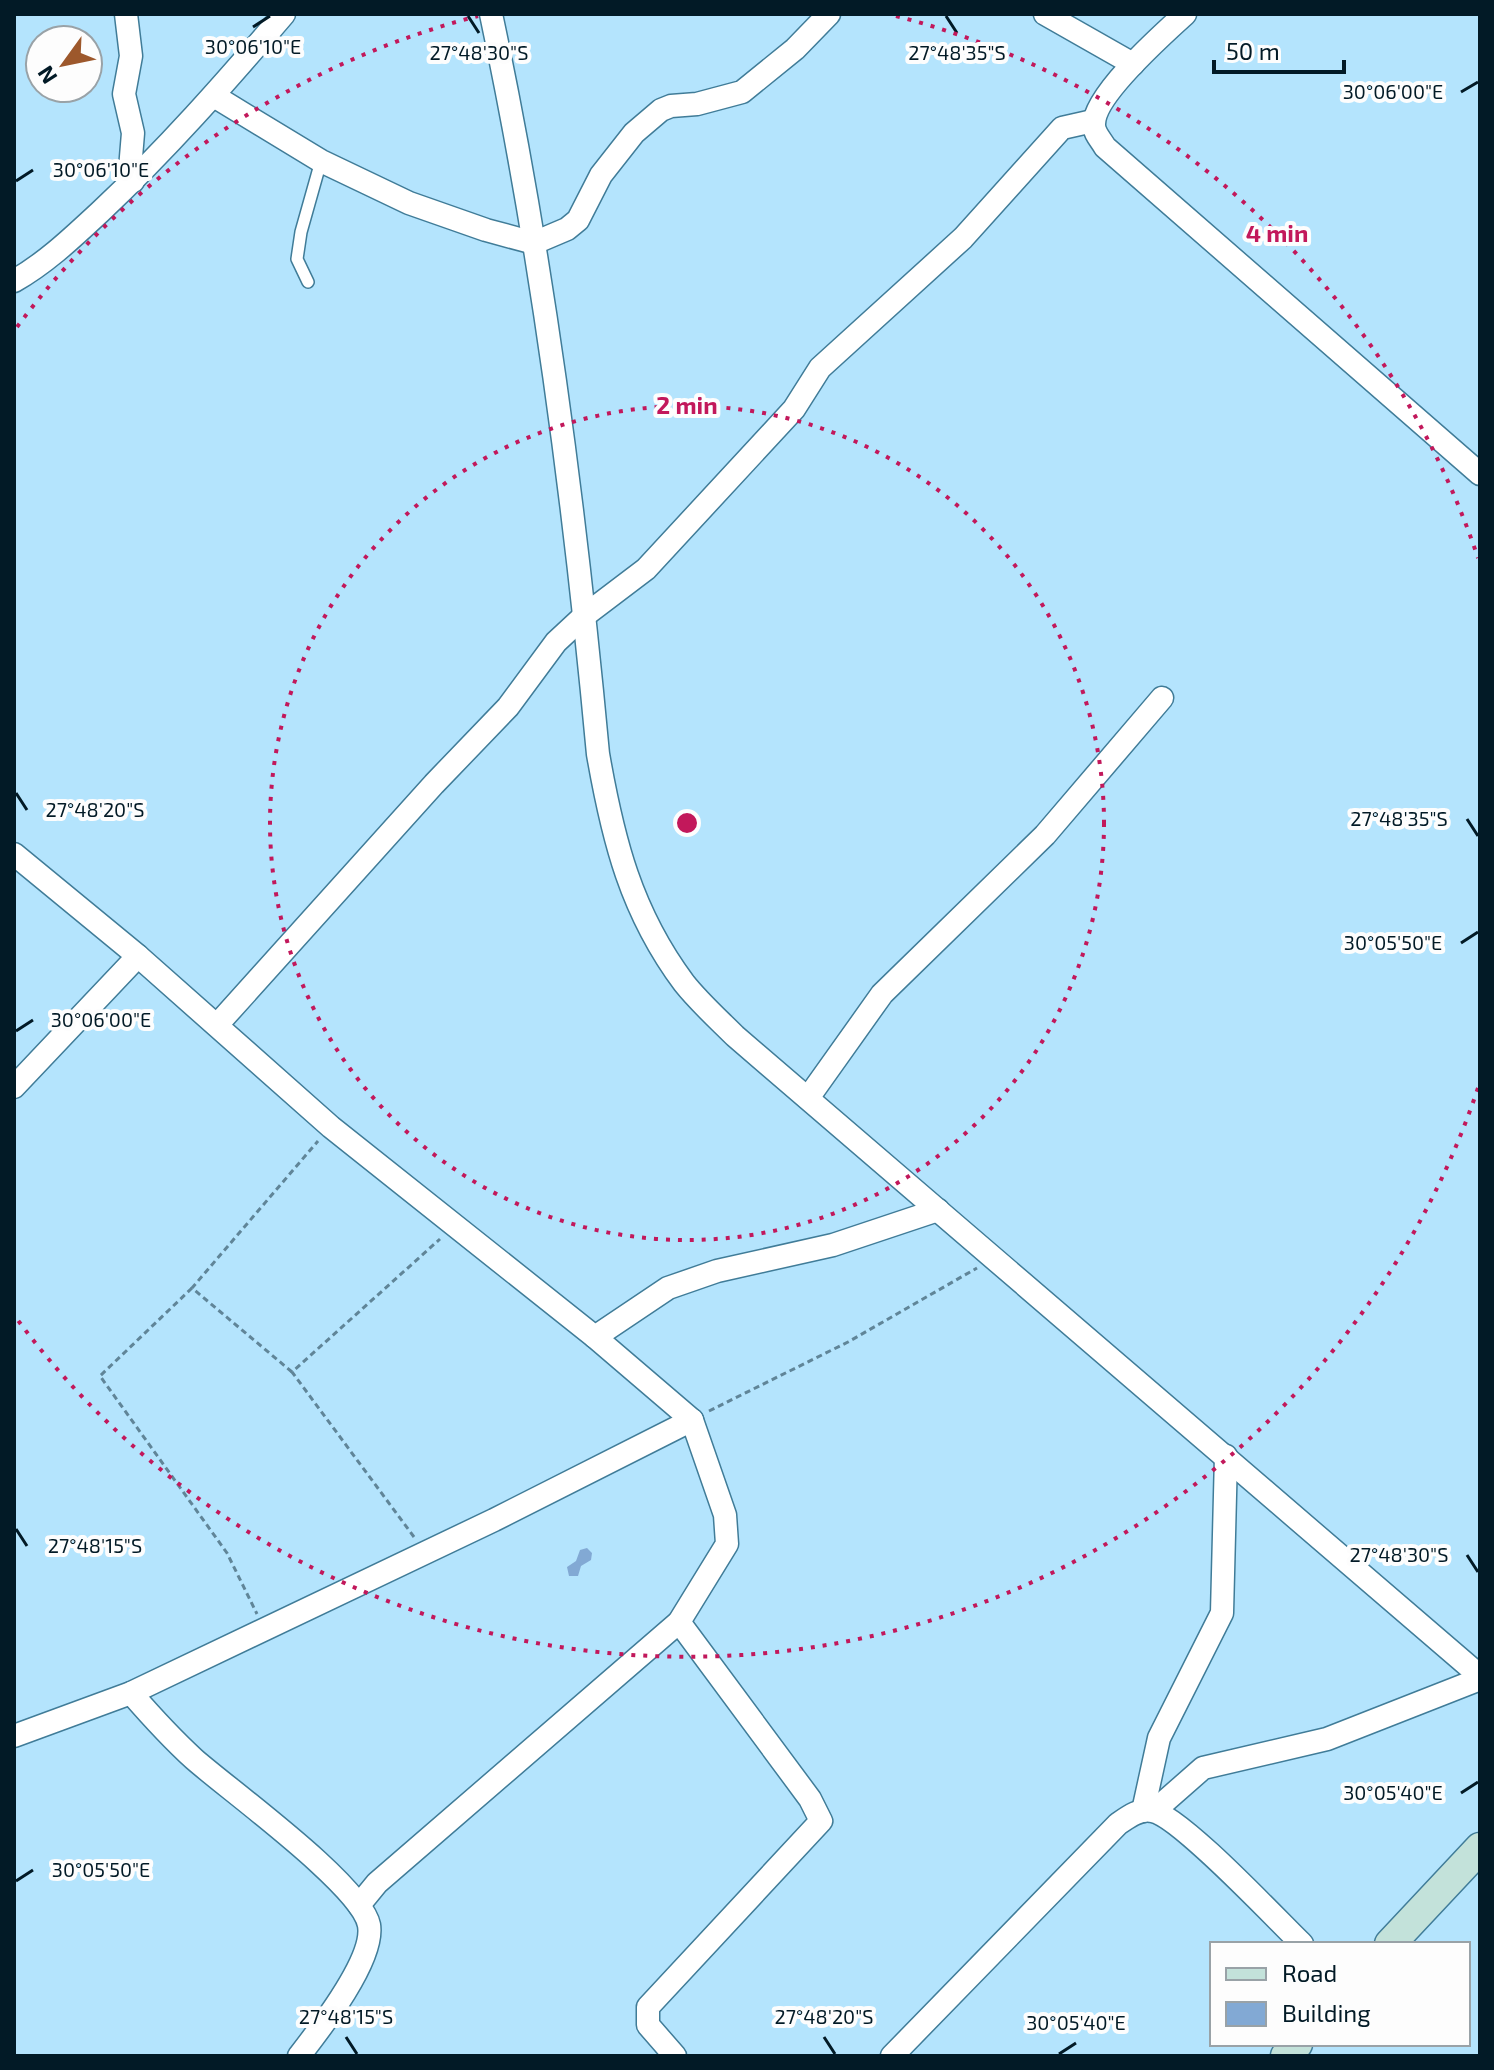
<svg xmlns="http://www.w3.org/2000/svg" width="1494" height="2070" font-family="'Exo 2',sans-serif">
<style>
.building{fill:#82a9d4}
.lines{fill:none;stroke-linecap:round;stroke-linejoin:round}
.lane-casing{stroke:#407c98;stroke-width:14}
.street-casing{stroke:#407c98;stroke-width:25}
.secondary-casing{stroke:#407c98;stroke-width:33}
.path{stroke:#608598;stroke-width:3;stroke-dasharray:6 4;stroke-linecap:butt}
.lane{stroke:#fff;stroke-width:11}
.street{stroke:#fff;stroke-width:22}
.secondary{stroke:#c3e2da;stroke-width:30}
.ticks{fill:none;stroke:#021a26;stroke-width:3}
.ring{fill:none;stroke:#c2185b;stroke-width:4;stroke-dasharray:4 8}
.ticks-label{font-size:20px;text-anchor:middle;fill:#021a26;stroke:#fdfdfd;stroke-width:8;stroke-linejoin:round;paint-order:stroke}
.centre{fill:#c2185b;stroke:#fdfdfd;stroke-width:4}
.ring-label{font-size:24px;text-anchor:middle;font-weight:bold;fill:#c2185b;stroke:#fdfdfd;stroke-width:8;stroke-linejoin:round;paint-order:stroke}
</style>
<rect width="100%" height="100%" fill="#b4e4fd"/>
<!-- building -->
<polygon class="building" points="587,1548 592,1553 591,1560 581,1566 578,1576 569,1576 567,1567 576,1561 580,1550"/>
<g class="lines">
<!-- lane casing -->
<g class="lane-casing">
<polyline id="lane" points="308,282 297,259 301,232 321,161"/>
</g>
<!-- street casing -->
<g class="street-casing">
<g id="street">
<polyline points="126,14 131,56 124,94 133,133 130,169 133,181"/>
<path d="M 491,14 C 543,258 575,506 598,754 C 613,840 631,912 684,983 C 699,1002 718,1019 735,1036 L 1480,1676"/>
<polyline points="1045,14 1133,64"/>
<path d="M 1185,14 C 1163,34 1093,96 1094,125 C 1094,133 1101,140 1105,147 L 1480,474"/>
<polyline points="214,96 321,161 409,203 486,230 534,243 567,229 578,220 601,175 634,133 661,110 671,106 697,104 742,92 795,49 829,14"/>
<path d="M 14,281 C 46,263 73,237 100,212 C 166,150 225,83 284,14"/>
<polyline points="14,854 138,956 331,1127 595,1337 668,1288 717,1271 833,1245 938,1210"/>
<polyline points="217,1025 434,784 508,707 556,642 584,616 646,569 794,409 820,368 963,238 1062,128 1093,121"/>
<polyline points="14,1087 138,956"/>
<polyline points="808,1098 882,994 1045,835 1162,698"/>
<path d="M 131,1693 C 151,1716 171,1738 194,1759 C 229,1790 361,1885 369,1925 C 375,1959 320,2029 299,2056"/>
<polyline points="14,1736 131,1693 494,1520 692,1420"/>
<polyline points="1143,1811 1159,1738 1222,1613 1226,1456"/>
<polyline points="1154,1811 1203,1768 1327,1739 1480,1679"/>
<polyline points="359,1905 377,1883 679,1622 727,1544 725,1515 692,1420 595,1337"/>
<polyline points="675,2056 648,2025 648,2007 821,1821 810,1799 679,1622"/>
<path d="M 892,2056 L 1118,1824 C 1128,1817 1140,1808 1152,1811 C 1180,1816 1276,1919 1302,1944"/>
</g>
</g>
<!-- secondary casing -->
<g class="secondary-casing">
<g id="secondary">
<polyline points="1390,1944 1480,1848"/>
<polyline points="1286,2056 1297,2044"/>
</g>
</g>
<!-- path -->
<g class="path">
<polyline points="192,1288 100,1376 227,1553 257,1614"/>
<polyline points="292,1372 192,1288 318,1141"/>
<polyline points="709,1411 848,1342 977,1268"/>
<polyline points="414,1537 292,1372 440,1239"/>
</g>
<!-- lane -->
<use href="#lane" class="lane"/>
<!-- street -->
<use href="#street" class="street"/>
<!-- secondary -->
<use href="#secondary" class="secondary"/>
</g>
<!-- ticks -->
<path class="ticks" d="M 468,16 L 479,33M 946,16 L 957,33M 253,27 L 270,16M 1461,92 L 1478,82M 16,181 L 33,170M 16,793 L 27,810M 1467,819 L 1478,836M 1461,943 L 1478,932M 16,1031 L 33,1020M 16,1529 L 27,1546M 1467,1555 L 1478,1572M 1461,1793 L 1478,1782M 16,1881 L 33,1870M 346,2037 L 357,2054M 824,2037 L 835,2054M 1059,2054 L 1076,2043"/>
<!-- distance rings -->
<g class="ring">
<circle cx="687" cy="823" r="417"/>
<path d="M1478 1088A834 834 0 0 1 17 1319M17 327A834 834 0 0 1 478 16M896 16A834 834 0 0 1 1478 558"/>
</g>
<g class="ticks-label">
<text x="253" y="54">30°06'10"E</text>
<text x="479" y="60">27°48'30"S</text>
<text x="957" y="60">27°48'35"S</text>
<text x="1393" y="99">30°06'00"E</text>
<text x="101" y="177">30°06'10"E</text>
<text x="95" y="817">27°48'20"S</text>
<text x="1399" y="826">27°48'35"S</text>
<text x="1393" y="950">30°05'50"E</text>
<text x="101" y="1027">30°06'00"E</text>
<text x="95" y="1553">27°48'15"S</text>
<text x="1399" y="1562">27°48'30"S</text>
<text x="1393" y="1800">30°05'40"E</text>
<text x="101" y="1877">30°05'50"E</text>
<text x="346" y="2024">27°48'15"S</text>
<text x="824" y="2024">27°48'20"S</text>
<text x="1076" y="2030">30°05'40"E</text>
</g>
<circle cx="687" cy="823" r="12" class="centre"/>
<g class="ring-label">
<text x="1277" y="242">4 min</text>
<text x="687" y="414">2 min</text>
</g>
<!-- border -->
<rect width="1494" height="2070" fill="none" stroke="#021a26" stroke-width="32"/>
<!-- legend -->
<rect x="1210" y="1942" width="260" height="104" fill="#fdfdfd" stroke="#99a2a7" stroke-width="2"/>
<rect x="1226" y="1968" width="40" height="12" fill="#c3e2da" stroke="#99a2a7" stroke-width="2"/>
<text x="1282" y="1982" font-size="24" fill="#021a26">Road</text>
<rect x="1226" y="2002" width="40" height="24" fill="#82a9d4" stroke="#99a2a7" stroke-width="2"/>
<text x="1282" y="2022" font-size="24" fill="#021a26">Building</text>
<!-- north arrow -->
<g transform="translate(64 64) rotate(237)"><circle r="38" fill="#fdfdfd" stroke="#99a2a7" stroke-width="2"/>
<path d="M0-6L14 30L0 20L-14 30Z" fill="#9d582c"/>
<text y="-12" font-size="22" font-weight="bold" text-anchor="middle" fill="#021a26">N</text>
</g>
<!-- scale -->
<path d="M1214 60v12h130v-12" fill="none" stroke="#021a26" stroke-width="4"/>
<text x="1226" y="60" font-size="24" fill="#021a26" stroke="#fdfdfd" stroke-width="6" paint-order="stroke">50 m</text>
</svg>
